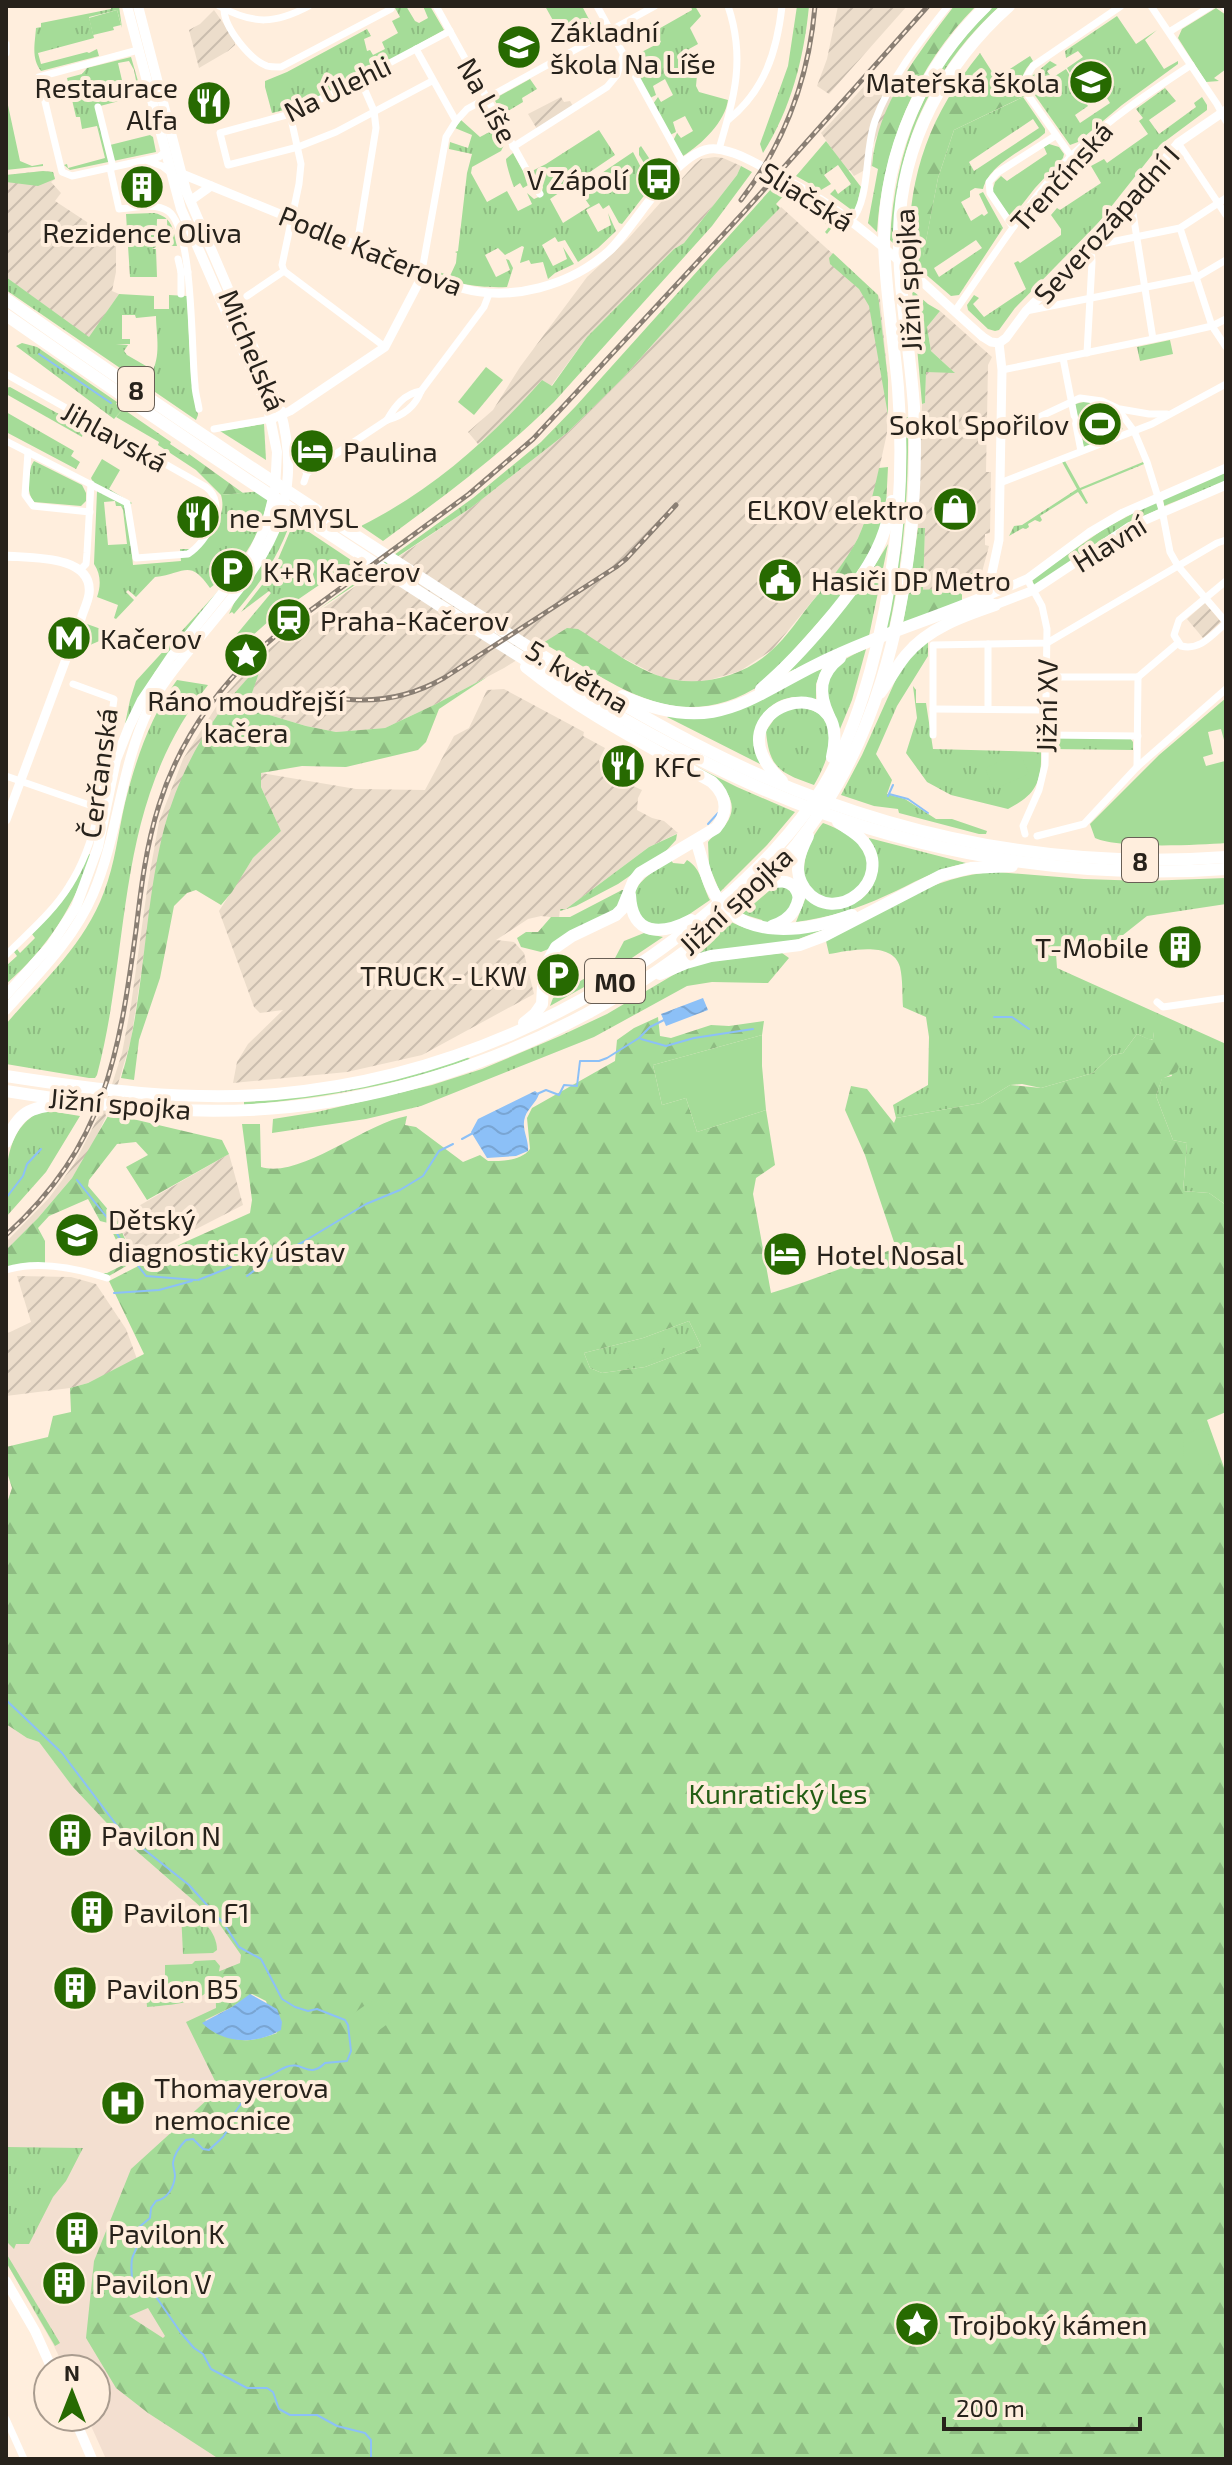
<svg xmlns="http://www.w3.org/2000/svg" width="1232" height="2465" font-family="'Exo 2',sans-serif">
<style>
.industrial{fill:url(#industrial-furrows)}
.medical{fill:#f3dfd0}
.grass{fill:url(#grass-tufts);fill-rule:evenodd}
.forest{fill:url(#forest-firs);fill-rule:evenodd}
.green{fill:#a5dc98}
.water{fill:url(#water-waves)}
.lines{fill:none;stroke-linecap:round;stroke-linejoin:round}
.stream{stroke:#8cc0f7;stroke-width:2}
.minor{stroke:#fff;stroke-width:7}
.tertiary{stroke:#fff;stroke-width:9}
.secondary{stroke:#fff;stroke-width:10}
.trunk{stroke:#fff;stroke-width:12}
.rail-casing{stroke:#8a7f74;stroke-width:5}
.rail{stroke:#fed;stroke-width:2;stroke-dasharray:6;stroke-linecap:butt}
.labels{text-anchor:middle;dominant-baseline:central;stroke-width:8;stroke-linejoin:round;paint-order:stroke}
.shield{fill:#fed;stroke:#685f55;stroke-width:2}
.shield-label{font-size:26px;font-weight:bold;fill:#27221b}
.poi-label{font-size:28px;fill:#27221b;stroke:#fed;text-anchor:start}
.street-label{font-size:28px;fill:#27221b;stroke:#fed}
.park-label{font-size:28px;fill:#235d14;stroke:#fed}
</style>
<defs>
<pattern id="industrial-furrows" width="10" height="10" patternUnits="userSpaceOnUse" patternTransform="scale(2)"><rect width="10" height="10" fill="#ecddcb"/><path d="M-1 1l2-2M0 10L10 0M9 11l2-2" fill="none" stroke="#cabdae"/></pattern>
<pattern id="grass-tufts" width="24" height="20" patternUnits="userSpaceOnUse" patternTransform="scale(2)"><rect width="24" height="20" fill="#a5dc98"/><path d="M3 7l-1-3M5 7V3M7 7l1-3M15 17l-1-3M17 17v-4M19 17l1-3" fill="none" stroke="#8ebc82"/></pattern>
<pattern id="forest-firs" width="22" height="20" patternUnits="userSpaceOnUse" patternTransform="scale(2)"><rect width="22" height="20" fill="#a5dc98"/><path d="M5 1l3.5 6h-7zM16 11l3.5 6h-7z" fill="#8ebc82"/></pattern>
<pattern id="water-waves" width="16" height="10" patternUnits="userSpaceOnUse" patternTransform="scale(2)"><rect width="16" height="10" fill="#8cc0f7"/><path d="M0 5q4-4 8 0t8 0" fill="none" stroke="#79a5d3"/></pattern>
</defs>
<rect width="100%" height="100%" fill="#fed"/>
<!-- industrial -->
<g class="industrial">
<polygon points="838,6 907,6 829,94 817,86 827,59"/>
<polygon points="214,10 235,40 235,45 228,51 199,68 189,30 200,24"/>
<polygon points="869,81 893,98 873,145 872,166 854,176 850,170 847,171 821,133"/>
<polygon points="561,97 564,102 570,101 573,106 537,129 528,114"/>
<polygon points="715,157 723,158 741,166 737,175 684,243 674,249 587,337 551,386 542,381 509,418 478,444 468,432 493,410 520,367 587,277 627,240 695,164 701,159"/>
<polygon points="43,171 53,172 54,176 55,179 51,182 61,193 55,201 96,228 116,245 116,272 112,291 119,294 89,338 6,277 6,175"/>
<polygon points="781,207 878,295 880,299 888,380 887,433 873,497 860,534 847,559 772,650 740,671 706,681 692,682 662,678 567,629 504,668 436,704 385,728 336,732 306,726 266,714 252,693 260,666 233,695 210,726 165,825 159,854 131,1040 112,1104 91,1148 72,1178 38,1218 6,1250 6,1242 49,1198 74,1164 107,1100 122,1053 131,1005 148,883 159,822 183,759 221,699 263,654 297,626 472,507 568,432 621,380 719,270"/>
<polygon points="940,311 992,357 988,365 986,472 991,472 990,533 985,534 985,545 989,546 982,572 979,574 974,572 948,589 923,590 925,528 918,528 922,404 925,403 926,372 954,372 931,351 927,327"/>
<polygon points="1205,603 1221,622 1203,638 1187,619"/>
<polygon points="504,689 584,732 583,736 605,748 599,760 600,764 632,780 633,786 642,790 638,798 637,810 652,818 664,821 678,833 649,847 566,909 560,909 559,918 541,916 528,919 496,940 514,942 524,953 534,994 422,1055 347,1072 233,1083 237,1062 248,1044 283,1010 260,1013 254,1007 219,911 253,858 281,831 261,787 261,773 356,789 425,790 454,736 469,728 487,690"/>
<polygon points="229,1154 243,1205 138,1259 135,1257 116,1219"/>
<polygon points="17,1276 71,1277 96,1284 126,1329 137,1359 88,1383 70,1388 6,1396 6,1334 31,1322"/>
</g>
<!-- medical -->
<polygon class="medical" points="6,1724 27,1738 39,1742 72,1786 118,1835 218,1922 241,1955 300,2459 106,2459 87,2417 96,2417 96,2369 65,2369 53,2344 6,2262"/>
<!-- grass -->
<g class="grass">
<path d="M 111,6 L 119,6 L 122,28 L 117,10 L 89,17 L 94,38 L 38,53 L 41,64 L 87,52 L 89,53 L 97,49 L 99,56 L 41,71 C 31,58 35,43 36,28 L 41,27 L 41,23 L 111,9 Z"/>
<polygon points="394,6 406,6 415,21 419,23 428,18 423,6 430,6 444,30 329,94 286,113 284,110 272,113 265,87 265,81 287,72 367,29 371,36 364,39 367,51 370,50 373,55 385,49 382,42 398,33 392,21 400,17"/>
<path d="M 691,6 L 695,6 L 701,16 L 690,28 L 698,44 L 689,49 L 693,61 L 690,62 L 697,75 L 696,86 L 699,92 L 728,100 C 725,122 702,144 683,156 L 673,141 L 677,133 L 681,138 L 693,131 L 685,116 L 673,122 L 676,132 L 670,135 L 653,104 L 658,97 L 661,102 L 673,95 L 665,79 L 653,86 L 656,95 L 650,98 L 630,58 L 661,42 L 655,31 L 692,10 Z"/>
<path d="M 797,6 L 809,6 C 804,58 791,109 763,153 L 760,144 L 788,66 Z"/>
<path d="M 994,6 L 1000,6 C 953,48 915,106 902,169 C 897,193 896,218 893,243 L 890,240 C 895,148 926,69 994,6 Z"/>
<polygon points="1117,16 1136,44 1157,30 1145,40 1164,69 1178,61 1178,64 1122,105 1078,142 1070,145 1032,91 1032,76 1050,61 1057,65 1047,71 1052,78 1066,69 1072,79 1068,82 1081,102 1084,100 1088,106 1075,115 1080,123 1110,103 1105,95 1091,104 1087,98 1090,96 1077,76 1073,78 1067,68 1083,57 1078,51 1066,58 1065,51"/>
<polygon points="131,57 142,95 139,96 134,70 129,61 118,63 124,89 121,90 125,91 127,99 100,106 110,145 150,135 153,137 156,152 70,170 64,165 67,164 68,168 105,158 97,126 82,129 80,117 76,117 67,78 82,74 87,68"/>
<polygon points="530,79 537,89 522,98 523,102 508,111 506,115 510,121 507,122 494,99"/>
<polygon points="1165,88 1176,101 1149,120 1159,134 1196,107 1194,103 1202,97 1207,105 1207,110 1160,145 1099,222 1015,308 999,330 995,331 988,329 968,310 967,305 974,295 979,298 973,304 984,317 1026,289 1014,263 1018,261 1020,263 1061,235 1061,229 1051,215 1057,208 1060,210 1101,183 1091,166 1104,159 1107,163 1148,134 1139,121 1143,118 1136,109"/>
<path d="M 1023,97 L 1045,129 L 1045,133 C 1026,150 990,162 983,189 L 975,188 L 970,191 L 970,197 L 961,202 L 971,221 L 982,214 L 984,216 L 988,213 L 979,194 L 983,192 L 1003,228 L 959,295 L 951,296 L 909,260 L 923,256 L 938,178 L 954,130 ZM 1033,119 L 1039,128 L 974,171 L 969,162 ZM 976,240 L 982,248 L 939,277 L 934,268 Z"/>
<path d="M 461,120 L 480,137 L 497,128 L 505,143 L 501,151 L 472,167 L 471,173 L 487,202 L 507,191 L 518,211 L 532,204 L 527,193 L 534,199 L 541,196 L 543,187 L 541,184 L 534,183 L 528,173 L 546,164 L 599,130 L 615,155 L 550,199 L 563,223 L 590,206 L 578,189 L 633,152 L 649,183 L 650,188 L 622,224 L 619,223 L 609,205 L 603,209 L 599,203 L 586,210 L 598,232 L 611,225 L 608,213 L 616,231 L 598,248 L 578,262 L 565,240 L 558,242 L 555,237 L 542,245 L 553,266 L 567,259 L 563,247 L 574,264 L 555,273 L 548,279 L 543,262 L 531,264 L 529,260 L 520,263 L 524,247 L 522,246 L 505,255 L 498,248 L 485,255 L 496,277 L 510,270 L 506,259 L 509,260 L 513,268 L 507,287 C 482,288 447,285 428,268 L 450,276 L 456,263 L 457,253 L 455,252 L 458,251 L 467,173 L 472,154 L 449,149 L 450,142 L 468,148 L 472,135 L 455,128 Z"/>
<polygon points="826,141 861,187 856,209 853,211 830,194 835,189 838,194 851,184 838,165 824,175 831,184 821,190 796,176"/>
<polygon points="641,146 651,161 672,160 672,164 658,175 655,181 639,155 639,148"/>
<path d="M 513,153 L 530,184 L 523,188 L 520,183 L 514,187 C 512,183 506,164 506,159 Z"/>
<path d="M 741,166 L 752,172 L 712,226 L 554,402 C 501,454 443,497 383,541 L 361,526 C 431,491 491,438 542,380 L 552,386 L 587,337 L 674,249 L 684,243 L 737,175 Z"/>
<polygon points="43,171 53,172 55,179 38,186 6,182 6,175"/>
<polygon points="772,188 780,194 786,188 792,191 831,224 831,229 827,234 825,232 829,227 788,191 776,204 780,208 719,270 621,380 568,432 472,507 319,609 473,498 541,442 576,406"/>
<path d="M 154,213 C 173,217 173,230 177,246 L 168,246 L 167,219 L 157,219 L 156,247 L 152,249 L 156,249 L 157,277 L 130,277 L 126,214 Z"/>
<polygon points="833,253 878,295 888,380 888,415 869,306 859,289 830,264 829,258"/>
<path d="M 6,277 L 89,337 L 119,294 L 154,296 L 154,309 L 169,309 L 169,295 L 187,296 L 191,375 L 198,415 L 196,420 L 6,290 ZM 122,315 L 135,315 L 136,318 L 156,316 C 156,332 161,353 153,370 L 127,355 L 124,351 L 128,345 L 116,344 L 130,344 L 130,339 L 122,339 Z"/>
<polygon points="912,290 928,304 940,311 927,327 931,351 955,373 926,372 925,403 922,404"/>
<polygon points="1170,340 1173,354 1140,361 1137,347"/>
<polygon points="22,343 37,347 117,402 116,404 123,409 114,419 16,346"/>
<polygon points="10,387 84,428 82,437 6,394 6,388"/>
<polygon points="6,412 74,451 71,456 80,462 76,469 6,432"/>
<path d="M 908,417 C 909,489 904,558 889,628 L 885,629 L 905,418 Z"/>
<path d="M 102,459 L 120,470 L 109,489 L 132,503 L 127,507 L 133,565 L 181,561 L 180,549 L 192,549 C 208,533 228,519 221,495 L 271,490 C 258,536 250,558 210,588 C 189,558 185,574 155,577 L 136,597 L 128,590 L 126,592 L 134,600 L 116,619 L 114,618 L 118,605 L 97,597 C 101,586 101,574 94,564 L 97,491 L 91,478 ZM 115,501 L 116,506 L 121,506 L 123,510 L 127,544 L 108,545 L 104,502 Z"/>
<path d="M 34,461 L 82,485 L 86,493 L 86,501 L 81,506 L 34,502 C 26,493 27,471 34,461 Z"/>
<polygon points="1065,461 1080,488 1143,462 1144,464 1081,490 1088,503 1086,504 1078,492 1040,516 1042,520 1040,522 1035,520 1028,524 1029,527 1026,529 1023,528 1009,536 1014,526 1022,525 1077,489 1062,462"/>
<polygon points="1226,472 1226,481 1164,506 1163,498"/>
<path d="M 1156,501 L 1159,509 C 1111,531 1078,559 1034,586 L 1032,579 L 1104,529 Z"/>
<path d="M 284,516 L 291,521 C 277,559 261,583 234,614 L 232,612 L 229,614 L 235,601 L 265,560 Z"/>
<path d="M 294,522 L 354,562 C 314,589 273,613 240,648 L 232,640 L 271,593 L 269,591 L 241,612 L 273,571 Z"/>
<polygon points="918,528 925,528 923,590 909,590"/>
<polygon points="888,544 869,636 789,672 858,592"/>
<polygon points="221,588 155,672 125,724 130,700 136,681"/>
<polygon points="87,624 112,633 111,636 83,648 80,643"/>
<polygon points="928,640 928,656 897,706 876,754 892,780 887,794 905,799 936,819 952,819 987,831 986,834 979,834 899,813 898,809 874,806 841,795 862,755 897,677 908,660"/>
<path d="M 866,649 L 852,700 L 840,729 C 820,688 820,667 866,649 Z"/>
<path d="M 822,669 L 816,684 L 816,700 C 811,699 804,697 797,697 C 774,697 756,716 754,739 C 754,748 759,756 760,764 L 667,717 L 671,715 L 688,717 Z"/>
<path d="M 177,680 L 208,685 C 113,805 133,937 97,1075 L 95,1078 L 89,1078 L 6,1064 L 6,1024 C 42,982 84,946 104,892 C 115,864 118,833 125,803 C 136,759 150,717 177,680 Z"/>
<path d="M 913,686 L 916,690 L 916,703 L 926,703 L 933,749 L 1041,752 C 1042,783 1035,795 1008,809 L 951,795 L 927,782 L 906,753 L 917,718 Z"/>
<path d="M 799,706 C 805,708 813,710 818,713 C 842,730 825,766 814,785 C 780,773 769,768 766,731 L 779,712 Z"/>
<polygon points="1053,738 1130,738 1133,742 1133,750 1050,749"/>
<path d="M 677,757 L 737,787 L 795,812 L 767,845 L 720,892 L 709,866 L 708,842 C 713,835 721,831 726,824 C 749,791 698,770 677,757 Z"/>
<path d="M 823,823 C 844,831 876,846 867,874 C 865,880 860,886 856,891 C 849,894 840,899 832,899 C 789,896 804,844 823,823 Z"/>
<polygon points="677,834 676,840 666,851 618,884 576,906 560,911 560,909 566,909 649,847"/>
<path d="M 869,838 L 966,863 C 936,869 912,884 885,896 C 857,909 827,918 796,922 L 806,897 C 831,903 855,914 871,888 C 874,883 877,876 877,870 C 876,859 869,848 869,838 Z"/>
<path d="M 89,854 L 91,855 C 75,905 47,949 6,984 L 6,966 L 17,956 L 14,952 L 17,949 L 20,953 L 35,938 L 32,934 L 69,892 Z"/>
<path d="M 671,860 L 673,863 L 684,864 L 687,860 C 702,869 702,885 710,900 L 672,926 L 647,923 C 618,891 645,877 671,860 Z"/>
<path d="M 996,872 L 1084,879 L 1145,881 L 1226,878 L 1226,904 L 1147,916 L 1118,939 L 1094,949 L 1065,943 L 1056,954 L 1057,968 L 1226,1044 L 1226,1205 L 1209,1193 L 1183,1191 L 1187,1143 L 1173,1140 L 1156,1096 L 1162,1078 L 1172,1076 L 1154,1032 L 1153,1039 L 1150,1040 L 1137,1034 L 1123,1053 L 1112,1055 L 1093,1073 L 1041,1088 L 1022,1084 L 1010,1085 L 981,1103 L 896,1118 L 893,1105 L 928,1085 L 929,1037 L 926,1017 L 903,1007 C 902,994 903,980 900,967 C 893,940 848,951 829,954 L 826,941 C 880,913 934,874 996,872 Z"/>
<polygon points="776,885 792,890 794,903 781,919 764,923 762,920 742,914"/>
<path d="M 731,922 C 762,938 791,933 825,929 L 796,940 L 697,954 L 695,951 L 699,947 Z"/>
<polygon points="644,933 663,937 611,972 550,1006 553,998 614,960 624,941"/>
<polygon points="782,953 789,958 768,983 712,982 687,986 594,1037 421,1106 366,1119 272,1133 273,1119 317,1112 432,1085 482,1069 560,1036 607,1014 680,971 705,962"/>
<path d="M 467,1057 L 470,1059 C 397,1086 321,1098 244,1105 L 244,1102 C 320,1096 395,1083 467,1057 Z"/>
<path d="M 44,1110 L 80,1116 L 46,1172 L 6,1217 C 6,1178 1,1128 44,1110 Z"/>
<polygon points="689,1321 701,1346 645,1367 602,1373 590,1368 584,1353 643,1338"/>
<path d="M 181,1912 C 200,1913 217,1932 217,1950 L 213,1953 L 183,1954 Z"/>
<path d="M 215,1960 L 220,1966 C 215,2004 179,2004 147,2007 L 146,1993 L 165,1992 L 165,1965 L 192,1964 L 195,1961 Z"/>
<polygon points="6,2147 83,2148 66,2181 53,2197 29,2244 16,2244 14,2249 6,2241"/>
<polygon points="6,2253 60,2343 55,2346 6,2262"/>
</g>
<!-- forest -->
<g class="forest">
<path d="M 954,6 L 976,6 C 915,67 883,147 877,232 L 868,223 L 878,169 L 872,166 C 877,104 918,54 954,6 Z"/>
<path d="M 980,53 L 996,78 L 1030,56 L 1033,61 C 1023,70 1018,83 1025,96 L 954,130 L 938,178 L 923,257 L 909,260 C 907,178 928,117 980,53 Z"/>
<polygon points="123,409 171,442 170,444 188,456 189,454 243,493 221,495 196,470 158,445 159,442 116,417"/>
<path d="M 888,467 L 886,506 L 877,542 L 841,597 L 765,682 C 679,740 618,685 543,643 L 567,628 L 578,629 C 606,646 643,676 676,680 C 709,685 747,674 772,650 C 787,637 799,618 811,603 C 828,582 846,562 858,538 C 868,516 874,491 879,468 Z"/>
<polygon points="975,572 962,588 962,601 903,623 909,590 948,589 949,582"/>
<path d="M 262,664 L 252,693 L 266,714 L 306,726 L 336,732 L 385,728 L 436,704 L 487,677 L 439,709 L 426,742 L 418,750 L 346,767 L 302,766 L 261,773 L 261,787 L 281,831 L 253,858 L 232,892 L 221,905 L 196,890 L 187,893 L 174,906 L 160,978 L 139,1040 L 134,1080 L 121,1078 C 146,996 143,908 165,825 C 182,763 216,708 262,664 Z"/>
<polygon points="622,890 624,890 621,906 551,948 541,952 521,947 517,938 526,932 538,932 551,917 570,917"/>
<path d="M 658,1017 L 660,1036 L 671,1038 L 711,1025 L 729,1026 L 764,1021 L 762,1035 L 653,1065 L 662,1105 L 686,1098 L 697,1132 L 766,1110 L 775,1165 L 756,1178 L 753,1194 L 771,1293 C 814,1280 854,1263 896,1248 L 865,1155 L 845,1110 L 851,1086 L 867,1089 L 894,1123 L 896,1118 L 981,1103 L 1010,1085 L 1041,1088 L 1093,1073 L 1112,1055 L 1123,1053 L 1137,1034 L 1151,1040 L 1153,1039 L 1154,1031 L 1164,1039 L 1180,1063 L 1177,1072 L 1162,1079 L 1156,1096 L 1173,1140 L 1187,1143 L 1183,1191 L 1209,1193 L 1226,1205 L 1226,1412 L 1207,1420 L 1226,1473 L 1226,2459 L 219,2459 L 148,2413 L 116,2388 L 86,2338 L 94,2261 L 131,2169 L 219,2089 L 186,2022 L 216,2008 L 215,1973 L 240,1963 L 241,1955 L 218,1922 L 118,1835 L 72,1786 L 39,1742 L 27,1738 L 6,1724 L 6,1506 L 12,1488 L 6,1469 L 6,1447 L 48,1437 L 53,1416 L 71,1412 L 70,1388 L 88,1383 L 144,1354 L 109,1281 L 183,1243 L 250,1213 L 252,1200 L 242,1124 L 260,1124 L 261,1167 C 301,1179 365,1123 407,1116 L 405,1125 L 416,1127 L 463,1162 L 480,1155 L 488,1161 C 502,1161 521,1161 530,1149 L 527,1118 L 532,1108 L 615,1061 L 617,1040 L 634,1028 ZM 689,1321 L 701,1346 L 645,1367 L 602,1373 L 590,1368 L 584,1353 L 643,1338 ZM 252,1994 L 266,2001 L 277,2033 C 241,2045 234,2043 205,2020 L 232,2007 ZM 148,2308 L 165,2336 L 163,2338 L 129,2316 Z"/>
<polygon points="108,1116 137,1120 222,1140 229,1154 147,1200 126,1167 148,1155 136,1142 117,1144 89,1180 88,1186 116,1219 135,1261 109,1276 103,1273 107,1273 127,1263 108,1223 100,1221 88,1199 49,1216 38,1228 45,1241 45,1263 6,1267 6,1250 38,1218 72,1178"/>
</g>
<!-- green -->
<g class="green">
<polygon points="545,6 582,6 594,29 592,31 585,18 575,30 563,30 555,24"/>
<polygon points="1216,8 1226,15 1226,69 1214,78 1219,81 1206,82 1178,38 1182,29"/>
<polygon points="117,10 121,25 113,27 114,30 93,35 89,18"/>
<polygon points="6,96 20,161 32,166 43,164 43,166 6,170"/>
<polygon points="1049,144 1059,147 1064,154 1063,158 1035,188 1013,216 1009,215 992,192 995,182 1001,176 1007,181 1047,154 1044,147"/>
<polygon points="486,367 503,380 474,415 458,402"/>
<polygon points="1088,401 1105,406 1110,419 1116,417 1123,429 1084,448 1075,404"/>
<polygon points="264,424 266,460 220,431"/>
<path d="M 1226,698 L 1226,739 L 1224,740 L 1221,729 L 1208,732 L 1213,754 L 1203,757 L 1206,766 L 1225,761 L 1224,754 L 1226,753 L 1226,843 C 1197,845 1119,849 1095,838 L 1090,824 L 1159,755 Z"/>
<polygon points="1020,753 1029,774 994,789 985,768"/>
<polygon points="762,1035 762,1066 766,1110 697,1132 686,1098 662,1105 653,1065"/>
<polygon points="656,1336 662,1356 632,1365 626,1345"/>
<polygon points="1198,1429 1210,1434 1215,1445 1207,1468 1183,1456 1184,1439 1187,1434"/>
<polygon points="377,1997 393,2020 371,2036 354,2013"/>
</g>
<!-- water -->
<g class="water">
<polygon points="703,998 708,1010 666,1026 661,1014"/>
<path d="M 535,1091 L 539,1094 C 536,1103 528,1108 525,1117 C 521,1129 529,1139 528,1151 L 516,1156 L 487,1158 L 471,1132 L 478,1119 Z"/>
<path d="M 250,1994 L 277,2009 L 282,2022 L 281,2030 C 256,2045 223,2044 202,2023 L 232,2007 Z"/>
</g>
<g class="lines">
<!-- stream -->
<g class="stream">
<polyline points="39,354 111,403"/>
<polyline points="889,794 908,799 928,813"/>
<polyline points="888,796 893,785"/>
<polyline points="708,824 718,813"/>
<polyline points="994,1017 1012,1017 1029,1029"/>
<polyline points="641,1039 666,1046 694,1038 753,1029"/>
<polyline points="537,1094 546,1090 559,1095 564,1085 577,1086 580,1061 599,1061 607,1058 639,1038 650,1027 664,1020"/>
<polyline points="462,1139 473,1133"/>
<polyline points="77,1180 109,1220 129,1254 146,1276 196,1280"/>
<polyline points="6,1198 23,1176 27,1164 41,1149"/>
<polyline points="247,1276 264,1263 303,1242 366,1204 400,1190 423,1176 439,1151 453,1144"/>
<polyline points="198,1280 231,1267"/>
<polyline points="114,1293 159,1290 192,1281"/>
<path d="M 6,1700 L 62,1753 L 121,1831 L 189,1885 L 224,1924 L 239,1947 L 261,1959 L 282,1999 L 295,2007 L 308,2011 L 317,2009 L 345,2020 L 348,2025 L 351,2051 L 347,2061 L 325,2063 C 308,2080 303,2060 286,2067 C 276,2071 273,2076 261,2079 L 252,2097 L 245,2098 L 231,2118 L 229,2128 L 223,2137 L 209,2150 L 203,2149 L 193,2139 L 186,2140 C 180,2146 174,2154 173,2163 C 173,2167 175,2172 175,2176 C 174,2188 167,2199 156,2201 L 151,2208 L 150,2218 L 132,2233 L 132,2238 L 138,2243 C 137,2248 135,2251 133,2256 C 130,2262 132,2283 134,2290 L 139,2291 L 145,2289 L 152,2291 L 181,2333 L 194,2348 L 203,2354 L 211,2369 L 247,2388 L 267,2388 L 273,2392 L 279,2409 L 290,2415 L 317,2415 L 337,2426 L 365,2433 L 371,2440 L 371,2459"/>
</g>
<!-- minor -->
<g class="minor">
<path d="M 219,6 C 254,25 275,24 309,6"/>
<polyline points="436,6 540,194"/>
<polyline points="597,6 683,163"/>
<polyline points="1151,6 1217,104 1226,121"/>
<polyline points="1224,6 1226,9"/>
<path d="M 224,9 C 224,27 249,59 267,66 C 270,67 278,67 281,67 L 391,9 L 390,6"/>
<polyline points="1169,32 1211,6"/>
<polyline points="6,44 6,53"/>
<polyline points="416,49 456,121"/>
<polyline points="138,50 39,77 62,172 72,176 159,157 165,152"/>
<polyline points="432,81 336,132 298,147 228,165 220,133 290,114 331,94 450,31"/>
<polyline points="98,107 113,167"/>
<polyline points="290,114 301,164 299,184 282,265 284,271 385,347"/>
<path d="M 728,120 C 765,90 777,51 782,6"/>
<polyline points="1178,143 1226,215"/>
<polyline points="513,147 607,87 617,75 623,56"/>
<path d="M 719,149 C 734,98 746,59 728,6"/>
<polyline points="1071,156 1028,95 1025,79 1033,66 1121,6"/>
<polyline points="148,161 162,166 171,173"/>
<path d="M 110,168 L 119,209 C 134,208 155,202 168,211 C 194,229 191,352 195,385 C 195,393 198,401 199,409"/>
<polyline points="1131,201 1153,339"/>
<path d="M 851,221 C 871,198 864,152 875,121 C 891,77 920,41 948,6"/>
<polyline points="1013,227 990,193 989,182 997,173 1055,136"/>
<polyline points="1180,228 1212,326 1226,347"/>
<polyline points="357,245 376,128 374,111 360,79"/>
<polyline points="178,259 181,272"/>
<polyline points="422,271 446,137 456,121 467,109 655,6"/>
<polyline points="181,294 181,272 188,272"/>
<polyline points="247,296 284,271"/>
<path d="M 955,311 C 991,260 1029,199 1073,154 C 1109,119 1150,92 1191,65"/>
<polyline points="1026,311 1197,277 1226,260"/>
<polyline points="1087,353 1092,262 1091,246 1180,228 1226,198"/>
<polyline points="1063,358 1081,451"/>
<polyline points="1002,370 1173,335 1212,326 1226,319"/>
<path d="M 6,374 L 206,487 C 229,504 207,542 188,554 L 136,558 L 127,503 L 6,441"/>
<polyline points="1120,409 1149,414 1167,414"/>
<path d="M 387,420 C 395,406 404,394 421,391"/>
<polyline points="214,429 271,419"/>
<polyline points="1001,435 1080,398 1102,401 1117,408 1134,431 1147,462 1162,510 1170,552 1178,566 1226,622"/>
<polyline points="293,444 293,451 307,473"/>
<polyline points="28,452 25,495 33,506 90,512"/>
<path d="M 304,482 L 307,473 L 387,420 C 402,416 415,407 421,391 L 484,307 L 489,294"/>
<polyline points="1000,483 1152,424 1226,384"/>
<polyline points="80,570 86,564 87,553 91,484"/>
<path d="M 1226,581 L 1179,620 L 1174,635 L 1181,646 C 1200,651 1212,635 1226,623"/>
<polyline points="988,644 988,709"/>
<polyline points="1046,677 1138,677"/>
<polyline points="1138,677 1178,643"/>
<polyline points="933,709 1046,710"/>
<polyline points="933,735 933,645 1047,643 1217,543 1226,540"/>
<polyline points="1046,735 1138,736"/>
<polyline points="1137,767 1138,677"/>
<polyline points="6,776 98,808"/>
<polyline points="1025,834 1023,826 1039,790 1045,765 1047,629 1042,606 1027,579"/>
<polyline points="1037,836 1084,824 1137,767 1226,689"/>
<path d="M 6,955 C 28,933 53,912 69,886 C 104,832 105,761 114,699 L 73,684"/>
<polyline points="1157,1002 1163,1007 1226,998"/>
<path d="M 6,1270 C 38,1260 76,1268 107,1278"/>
<polyline points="6,2419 24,2459"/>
</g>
<!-- tertiary -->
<g class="tertiary">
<path d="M 179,178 L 182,174 L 461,288 C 511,302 570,286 609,251 C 636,226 678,145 716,149 C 736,151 755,163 772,172 C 792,183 812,193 830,206 C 885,244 933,293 983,337 L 991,342 L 999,343"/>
<polyline points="190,201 211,186"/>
<polyline points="999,343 1006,338 1026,311 1108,228 1178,143 1226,110"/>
<polyline points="274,418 290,411 385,347 419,282 422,271"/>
<path d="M 6,556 C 31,558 94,555 89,594 C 88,602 83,611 81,619 L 6,820"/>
<polyline points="987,596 1027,579 1089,533 1123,513 1226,468"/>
<polyline points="987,596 999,540 1002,370 999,343"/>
<polyline points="991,602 995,605 1034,590 1129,527 1226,485"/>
</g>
<!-- secondary -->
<g class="secondary">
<polyline points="6,995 51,945 76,907 98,847 116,760 129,727 142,700 171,657 250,559 266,526 275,490 277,452 268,408 181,209 127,6"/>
<path d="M 6,1010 C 38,974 74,939 93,894 C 119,833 120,768 149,708 C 161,684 179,663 195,643 C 256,569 309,514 280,409 L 186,191 L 138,6"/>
<polyline points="6,2281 35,2331 52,2369"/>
<polyline points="74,2417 92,2459"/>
</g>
<!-- trunk -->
<g class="trunk">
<path d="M 6,299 C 139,394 275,484 412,572 C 514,638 616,706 725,759 C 883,835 1052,870 1226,857"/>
<path d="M 6,315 C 139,408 274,499 411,587 C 542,671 674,759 820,812 C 950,859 1089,879 1226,869"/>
<path d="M 761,689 C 797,659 857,591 877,549 C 885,533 889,517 892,501"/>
<path d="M 880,693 C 889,681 896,667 906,655 C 928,628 963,616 995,605"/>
<path d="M 622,696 C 723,740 753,691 839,654 C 887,632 938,617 987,596"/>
<path d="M 829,716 C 818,693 819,674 840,658"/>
<path d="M 782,781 C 703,708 855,660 832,757"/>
<path d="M 808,836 C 799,854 792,871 805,889 C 835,929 896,879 863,841 C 857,833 846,828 838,822"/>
<path d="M 696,841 C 702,856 704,874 712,889 C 739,943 805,932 852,915"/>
<path d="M 760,888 C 776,880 793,876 799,897"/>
<path d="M 630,895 C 632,937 662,935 691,920"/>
<path d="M 772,926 C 793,919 801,905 799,883"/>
<polyline points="660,974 686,963 711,956 800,945 824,936 942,875 971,868 1012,866"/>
<path d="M 524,1023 L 535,1014 L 542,1004 L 544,968 L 556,947 L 572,936 L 616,915 L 622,909 L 633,882 L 640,873 L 716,828 C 729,812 727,796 712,782 C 649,746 583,713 526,667"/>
<path d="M 6,1076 C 96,1090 185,1101 276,1094 C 439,1080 595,1011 718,904 C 758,869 795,832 823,787 C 863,722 886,621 895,545 C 901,493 902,440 898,388 C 894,339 885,290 884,240 C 884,151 923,67 986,6"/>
<path d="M 6,1091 C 100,1106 194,1117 289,1107 C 485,1087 712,976 823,808 C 874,730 900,633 910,540 C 915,496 916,452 914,407 C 910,348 898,290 899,231 C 901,143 945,63 1009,6"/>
<path d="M 6,1142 C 18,1112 30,1107 61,1104"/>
</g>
<!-- rail casing -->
<g class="rail-casing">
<g id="rail">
<path d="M 741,200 C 785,143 809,77 815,6"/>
<path d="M 344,699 C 380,703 412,696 444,678 L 616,567 L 626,559 L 676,505"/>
<path d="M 6,1235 C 105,1146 119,1055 136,930 C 141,888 146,846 159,805 C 180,738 221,682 274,637 L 469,494 L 533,439 L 743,213 L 928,6"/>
</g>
</g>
<!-- rail -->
<use href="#rail" class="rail"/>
</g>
<!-- icons -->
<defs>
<g id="school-disc" transform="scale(2.3)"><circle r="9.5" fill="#276a01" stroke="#fed"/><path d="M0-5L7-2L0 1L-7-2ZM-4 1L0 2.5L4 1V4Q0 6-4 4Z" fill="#fff"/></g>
<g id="restaurant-disc" transform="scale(2.3)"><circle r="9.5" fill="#276a01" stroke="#fed"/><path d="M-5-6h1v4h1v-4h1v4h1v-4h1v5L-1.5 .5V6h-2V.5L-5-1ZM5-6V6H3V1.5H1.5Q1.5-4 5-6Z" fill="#fff"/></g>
<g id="bus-disc" transform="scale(2.3)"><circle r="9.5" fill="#276a01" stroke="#fed"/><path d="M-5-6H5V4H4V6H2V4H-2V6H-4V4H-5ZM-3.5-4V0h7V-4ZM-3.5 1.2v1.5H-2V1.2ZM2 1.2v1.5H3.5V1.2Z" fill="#fff"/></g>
<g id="building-disc" transform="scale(2.3)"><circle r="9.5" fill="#276a01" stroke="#fed"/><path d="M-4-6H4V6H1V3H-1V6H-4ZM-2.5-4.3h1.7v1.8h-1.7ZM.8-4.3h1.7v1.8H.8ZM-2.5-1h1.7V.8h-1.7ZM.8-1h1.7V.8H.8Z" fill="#fff"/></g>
<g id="stadium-disc" transform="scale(2.3)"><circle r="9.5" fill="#276a01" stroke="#fed"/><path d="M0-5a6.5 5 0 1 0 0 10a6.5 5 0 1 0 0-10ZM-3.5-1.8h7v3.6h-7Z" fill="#fff"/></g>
<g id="hotel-disc" transform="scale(2.3)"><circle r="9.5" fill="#276a01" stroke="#fed"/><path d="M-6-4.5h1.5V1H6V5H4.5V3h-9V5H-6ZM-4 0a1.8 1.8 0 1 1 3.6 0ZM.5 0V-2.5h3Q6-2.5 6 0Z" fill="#fff"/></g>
<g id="shop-disc" transform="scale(2.3)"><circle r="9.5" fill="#276a01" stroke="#fed"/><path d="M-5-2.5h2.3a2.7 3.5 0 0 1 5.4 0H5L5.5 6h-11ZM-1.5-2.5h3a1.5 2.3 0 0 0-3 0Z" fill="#fff"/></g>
<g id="parking-disc" transform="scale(2.3)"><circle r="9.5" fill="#276a01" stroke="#fed"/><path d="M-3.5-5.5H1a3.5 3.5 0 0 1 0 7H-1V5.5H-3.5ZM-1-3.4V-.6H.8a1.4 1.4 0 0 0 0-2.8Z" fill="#fff"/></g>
<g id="civic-disc" transform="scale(2.3)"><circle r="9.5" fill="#276a01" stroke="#fed"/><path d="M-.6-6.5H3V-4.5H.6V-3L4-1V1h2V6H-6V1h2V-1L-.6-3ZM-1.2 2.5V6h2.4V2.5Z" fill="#fff"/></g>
<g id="station-disc" transform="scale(2.3)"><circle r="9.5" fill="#276a01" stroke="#fed"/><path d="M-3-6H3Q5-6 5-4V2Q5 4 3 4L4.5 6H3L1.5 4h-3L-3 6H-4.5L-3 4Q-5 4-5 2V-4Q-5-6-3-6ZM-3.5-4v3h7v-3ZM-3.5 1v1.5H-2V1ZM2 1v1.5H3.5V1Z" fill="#fff"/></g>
<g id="metro-disc" transform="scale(2.3)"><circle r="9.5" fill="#276a01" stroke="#fed"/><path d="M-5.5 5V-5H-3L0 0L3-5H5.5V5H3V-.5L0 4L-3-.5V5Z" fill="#fff"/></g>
<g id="sight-disc" transform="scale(2.3)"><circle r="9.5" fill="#276a01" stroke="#fed"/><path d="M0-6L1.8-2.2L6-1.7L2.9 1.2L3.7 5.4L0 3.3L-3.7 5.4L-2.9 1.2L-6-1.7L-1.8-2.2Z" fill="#fff"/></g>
<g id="hospital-disc" transform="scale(2.3)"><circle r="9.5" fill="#276a01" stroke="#fed"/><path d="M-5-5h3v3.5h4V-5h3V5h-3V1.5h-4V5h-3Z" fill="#fff"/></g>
</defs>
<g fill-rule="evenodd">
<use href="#school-disc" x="519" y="47"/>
<use href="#school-disc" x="1091" y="82"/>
<use href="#restaurant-disc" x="209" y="103"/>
<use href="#bus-disc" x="659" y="179"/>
<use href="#building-disc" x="142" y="187"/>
<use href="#stadium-disc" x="1100" y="424"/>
<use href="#hotel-disc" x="312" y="451"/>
<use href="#shop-disc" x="955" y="509"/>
<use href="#restaurant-disc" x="198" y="517"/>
<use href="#parking-disc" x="232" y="571"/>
<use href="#civic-disc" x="780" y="580"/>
<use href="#station-disc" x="289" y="620"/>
<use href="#metro-disc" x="69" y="638"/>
<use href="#sight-disc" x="246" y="655"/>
<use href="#restaurant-disc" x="623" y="766"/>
<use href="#building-disc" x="1180" y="947"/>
<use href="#parking-disc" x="558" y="975"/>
<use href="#school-disc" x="77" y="1235"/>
<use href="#hotel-disc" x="785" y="1254"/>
<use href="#building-disc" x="70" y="1835"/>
<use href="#building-disc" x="92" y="1912"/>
<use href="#building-disc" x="75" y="1988"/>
<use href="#hospital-disc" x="123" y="2103"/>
<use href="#building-disc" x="77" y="2233"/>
<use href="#building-disc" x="64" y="2283"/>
<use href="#sight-disc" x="917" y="2324"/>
</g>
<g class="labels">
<!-- shield labels -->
<g class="shield">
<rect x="118" y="367" width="36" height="44" rx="6"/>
<rect x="1122" y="838" width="36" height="44" rx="6"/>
<rect x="585" y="959" width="60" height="44" rx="6"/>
</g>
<g class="shield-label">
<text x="136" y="389">8</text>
<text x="1140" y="860">8</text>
<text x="615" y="981">MO</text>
</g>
<!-- poi labels -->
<g class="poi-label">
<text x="550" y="31">Základní<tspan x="550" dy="32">škola Na Líše</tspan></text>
<text x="1060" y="82" text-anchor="end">Mateřská škola</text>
<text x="178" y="87" text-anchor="end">Restaurace<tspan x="178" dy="32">Alfa</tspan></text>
<text x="628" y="179" text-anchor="end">V Zápolí</text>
<text x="142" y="232" text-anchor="middle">Rezidence Oliva</text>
<text x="1069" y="424" text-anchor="end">Sokol Spořilov</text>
<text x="343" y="451">Paulina</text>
<text x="924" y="509" text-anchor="end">ELKOV elektro</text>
<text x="229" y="517">ne-SMYSL</text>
<text x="263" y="571">K+R Kačerov</text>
<text x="811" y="580">Hasiči DP Metro</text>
<text x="320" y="620">Praha-Kačerov</text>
<text x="100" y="638">Kačerov</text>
<text x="246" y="700" text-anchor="middle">Ráno moudřejší<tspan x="246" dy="32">kačera</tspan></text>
<text x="654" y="766">KFC</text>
<text x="1149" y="947" text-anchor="end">T-Mobile</text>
<text x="527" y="975" text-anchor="end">TRUCK - LKW</text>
<text x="108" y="1219">Dětský<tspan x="108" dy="32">diagnostický ústav</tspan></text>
<text x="816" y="1254">Hotel Nosal</text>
<text x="101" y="1835">Pavilon N</text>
<text x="123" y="1912">Pavilon F1</text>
<text x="106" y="1988">Pavilon B5</text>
<text x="154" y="2087">Thomayerova<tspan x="154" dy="32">nemocnice</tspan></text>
<text x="108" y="2233">Pavilon K</text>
<text x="95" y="2283">Pavilon V</text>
<text x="948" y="2324">Trojboký kámen</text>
</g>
<!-- street labels -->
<g class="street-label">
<text transform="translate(337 88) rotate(-26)">Na Úlehli</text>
<text transform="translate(488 100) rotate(61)">Na Líše</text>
<text transform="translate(1061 176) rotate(-48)">Trenčínská</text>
<text transform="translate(807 196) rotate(32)">Sliačská</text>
<text transform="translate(1106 224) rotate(-48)">Severozápadní I</text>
<text transform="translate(371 250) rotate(22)">Podle Kačerova</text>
<text transform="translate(907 280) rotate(-93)">Jižní spojka</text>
<text transform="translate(253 350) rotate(67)">Michelská</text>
<text transform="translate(115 436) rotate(29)">Jihlavská</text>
<text transform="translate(1109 543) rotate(-32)">Hlavní</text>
<text transform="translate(578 676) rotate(31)">5. května</text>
<text transform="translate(1046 706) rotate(-89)">Jižní XV</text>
<text transform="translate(98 773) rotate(-82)">Čerčanská</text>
<text transform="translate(735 900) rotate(-43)">Jižní spojka</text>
<text transform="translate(120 1103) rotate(5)">Jižní spojka</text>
</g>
<!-- park labels -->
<g class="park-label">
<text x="778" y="1793">Kunratický les</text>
</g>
</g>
<!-- border -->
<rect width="1232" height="2465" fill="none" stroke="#27221b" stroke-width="16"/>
<!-- north arrow -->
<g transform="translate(72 2393)"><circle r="38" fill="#ffeedd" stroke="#a99c8f" stroke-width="2"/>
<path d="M0-6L14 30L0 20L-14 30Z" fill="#276a01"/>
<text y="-12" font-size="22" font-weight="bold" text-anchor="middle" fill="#27221b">N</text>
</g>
<!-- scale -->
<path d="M944 2417v12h196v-12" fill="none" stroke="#27221b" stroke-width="4"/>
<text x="956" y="2417" font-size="24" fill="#27221b" stroke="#ffeedd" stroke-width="6" paint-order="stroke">200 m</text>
</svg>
